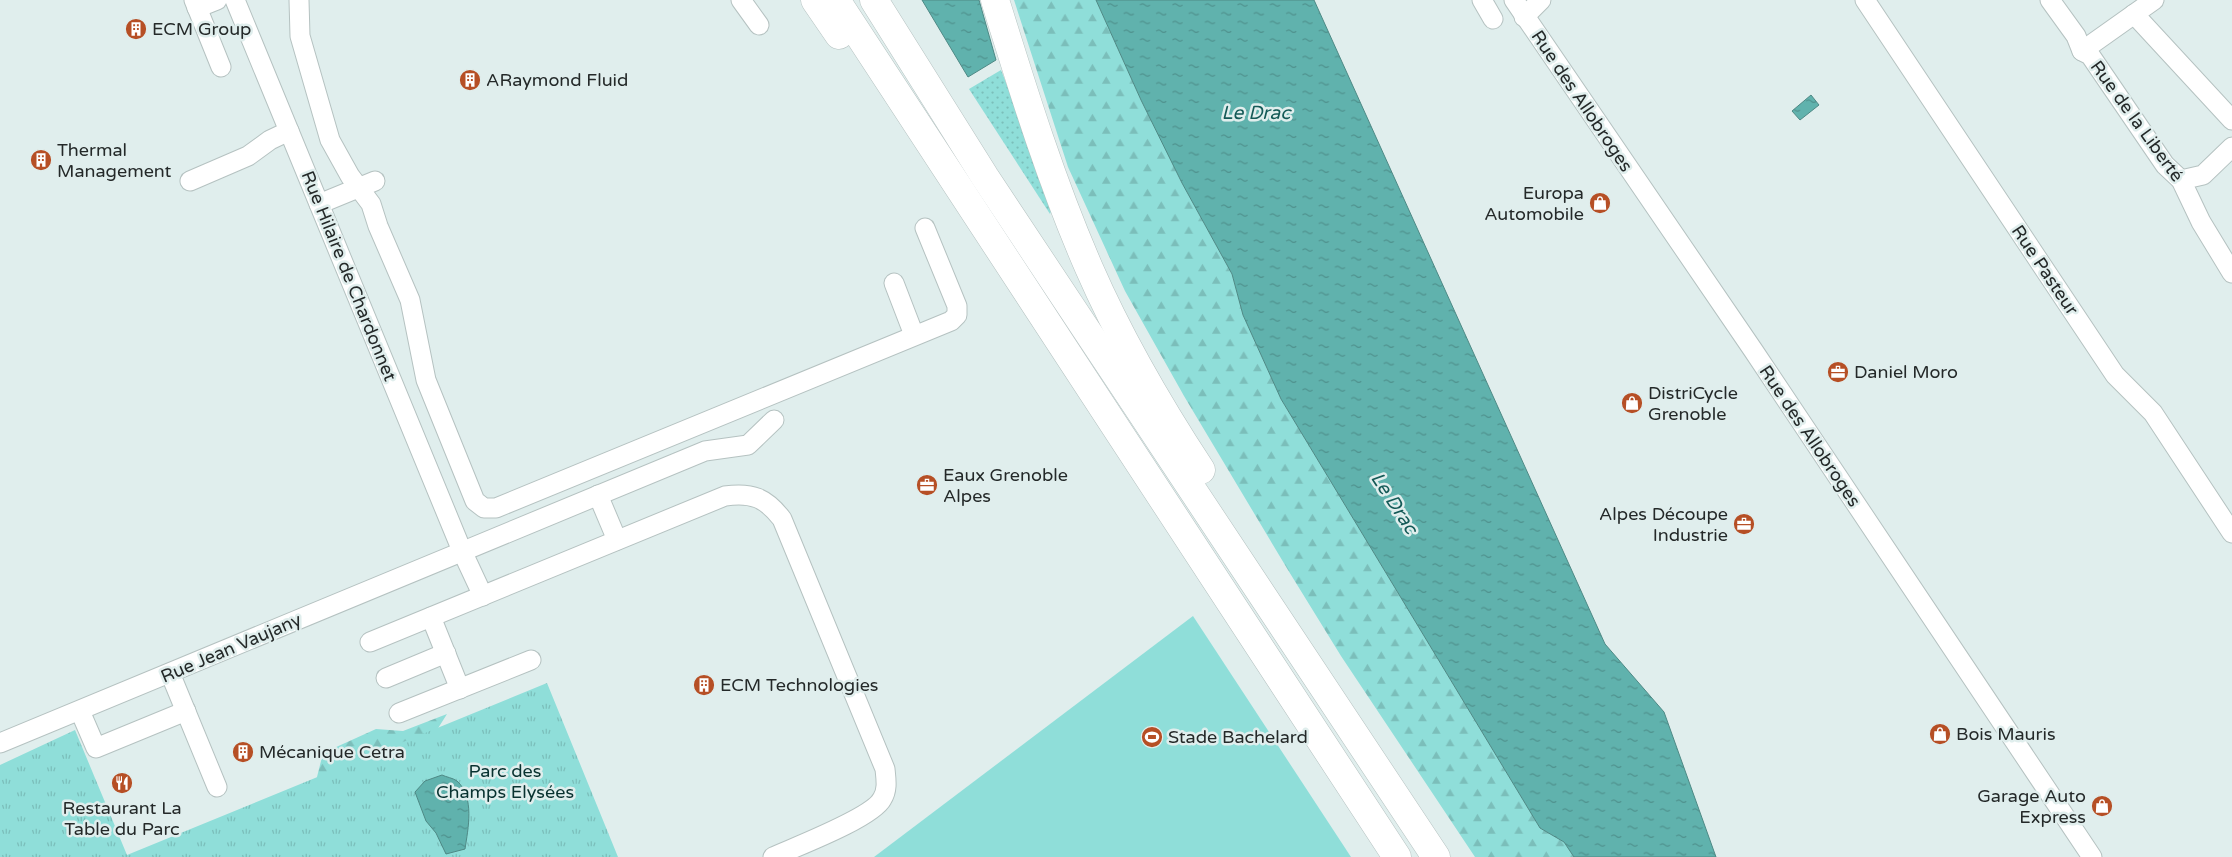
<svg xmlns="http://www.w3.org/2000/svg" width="2232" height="857" font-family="'Varela Round',sans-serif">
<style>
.grass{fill:url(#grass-dots)}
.forest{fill:url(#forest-firs)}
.park{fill:url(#park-tufts)}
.pitch{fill:#8fded9}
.water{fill:url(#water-ripples);stroke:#4e8985}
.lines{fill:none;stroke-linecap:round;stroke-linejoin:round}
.minor-casing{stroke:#b5c2c1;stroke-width:21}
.highway-casing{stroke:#b5c2c1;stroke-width:29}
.minor{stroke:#fff;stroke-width:19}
.highway{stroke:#fff;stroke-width:28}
.labels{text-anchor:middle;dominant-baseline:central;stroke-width:5;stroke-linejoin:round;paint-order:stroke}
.poi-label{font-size:18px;fill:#242929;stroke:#e0eeed;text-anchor:start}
.street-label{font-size:18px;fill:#242929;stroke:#e0eeed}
.park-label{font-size:18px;fill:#083230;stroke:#e0eeed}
.water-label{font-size:19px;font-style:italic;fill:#145a57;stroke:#e0eeed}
</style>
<defs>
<pattern id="grass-dots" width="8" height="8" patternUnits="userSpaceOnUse" patternTransform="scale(1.25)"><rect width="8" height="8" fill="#8fded9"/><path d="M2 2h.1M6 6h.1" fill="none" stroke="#7bbeba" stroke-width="1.8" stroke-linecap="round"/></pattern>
<pattern id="forest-firs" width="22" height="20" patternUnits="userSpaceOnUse" patternTransform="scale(1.25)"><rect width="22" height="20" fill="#8fded9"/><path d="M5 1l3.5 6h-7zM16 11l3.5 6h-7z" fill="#7bbeba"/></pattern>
<pattern id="park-tufts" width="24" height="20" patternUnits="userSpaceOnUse" patternTransform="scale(1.25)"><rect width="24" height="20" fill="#8fded9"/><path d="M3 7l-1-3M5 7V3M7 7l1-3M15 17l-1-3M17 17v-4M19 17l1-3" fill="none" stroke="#7bbeba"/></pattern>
<pattern id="water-ripples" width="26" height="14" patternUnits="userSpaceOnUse" patternTransform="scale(1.25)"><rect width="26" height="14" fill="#60b2ad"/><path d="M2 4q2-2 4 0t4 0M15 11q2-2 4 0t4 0" fill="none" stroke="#4f918d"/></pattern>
</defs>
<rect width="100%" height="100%" fill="#e0eeed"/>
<!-- grass -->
<polygon class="grass" points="1001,70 1054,203 1050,214 969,89"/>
<!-- forest -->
<g class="forest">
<polygon points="1014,0 1096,0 1141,100 1182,183 1232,274 1243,315 1281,399 1540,828 1564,842 1574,857 1475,857 1341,656 1288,570 1184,396 1125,291 1068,167"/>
<polygon points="447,714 425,749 308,813 323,753 376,729 403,731"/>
</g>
<!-- park -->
<polygon class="park" points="547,683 618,857 0,857 0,765 75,730 127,855"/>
<!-- pitch -->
<polygon class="pitch" points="1193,616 1351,857 874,857"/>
<!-- water -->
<g class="water">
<polygon points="922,0 979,0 996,60 968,77"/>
<polygon points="1096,0 1314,0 1605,644 1664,712 1716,857 1574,857 1564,842 1540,828 1281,399 1243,315 1232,274 1182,183 1141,100"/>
<polygon points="1811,95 1819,105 1800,120 1792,111"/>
<path d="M 442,775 C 446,777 453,778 457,781 C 475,797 468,829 465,849 L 446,854 L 436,833 L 426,821 L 415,792 L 425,781 Z"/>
</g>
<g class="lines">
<!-- minor casing -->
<g class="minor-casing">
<g id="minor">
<polyline points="194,0 221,67"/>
<polyline points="235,0 462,551 483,596"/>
<polyline points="299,0 300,36 330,140 350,176 371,204 378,226 410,300 426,380 475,501 484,508 496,508 951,321 957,315 957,306 925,228"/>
<polyline points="741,0 759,25"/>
<polyline points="1482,0 1493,19"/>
<polyline points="1514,0 1753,350 2092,857"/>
<polyline points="1865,0 2115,375 2153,413 2232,533"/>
<polyline points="2050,0 2076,36 2082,51 2090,55 2165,165 2181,180 2201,222 2232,273"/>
<polyline points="197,8 217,0"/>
<polyline points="2134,14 2232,120"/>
<polyline points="1524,17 1541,0"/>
<polyline points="2082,51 2154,0"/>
<polyline points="2181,180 2203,175 2232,147"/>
<polyline points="190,181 248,156 270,140 289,131"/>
<polyline points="319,204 375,181"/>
<polyline points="894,283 914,335"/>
<polyline points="598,495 617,540"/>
<polyline points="431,617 460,689"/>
<path d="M 370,642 L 725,496 C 752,492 766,498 782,519 L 885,769 C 886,779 888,790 882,799 C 872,818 795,847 773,857"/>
<polyline points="170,673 217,787"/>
<polyline points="386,678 446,653"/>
<polyline points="80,711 96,748 186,711"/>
<polyline points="399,713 531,660"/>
<polyline points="0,743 705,451 748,445 774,420"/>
</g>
</g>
<!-- highway casing -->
<g class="highway-casing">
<g id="highway">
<polyline points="815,0 839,35"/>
<polyline points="836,0 1397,857"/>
<polyline points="874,0 985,177 1436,857"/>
<path d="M 995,0 C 1023,90 1051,181 1089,268 C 1120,339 1159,406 1201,470"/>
</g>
</g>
<!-- minor -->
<use href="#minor" class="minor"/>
<!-- highway -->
<use href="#highway" class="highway"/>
</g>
<!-- icons -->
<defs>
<g id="building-disc" transform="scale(1.125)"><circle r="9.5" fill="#b64f25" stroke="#e0eeed"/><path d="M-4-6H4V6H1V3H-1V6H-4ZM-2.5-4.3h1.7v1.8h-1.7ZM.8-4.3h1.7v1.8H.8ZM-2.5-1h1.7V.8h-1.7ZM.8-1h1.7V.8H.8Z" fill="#fff"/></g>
<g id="shop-disc" transform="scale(1.125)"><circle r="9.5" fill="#b64f25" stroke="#e0eeed"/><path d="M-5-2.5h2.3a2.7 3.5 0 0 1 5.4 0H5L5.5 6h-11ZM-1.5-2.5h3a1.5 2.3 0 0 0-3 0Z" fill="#fff"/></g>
<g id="office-disc" transform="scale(1.125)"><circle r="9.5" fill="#b64f25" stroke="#e0eeed"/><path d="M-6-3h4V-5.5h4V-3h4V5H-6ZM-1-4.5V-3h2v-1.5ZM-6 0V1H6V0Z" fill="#fff"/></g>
<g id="stadium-disc" transform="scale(1.125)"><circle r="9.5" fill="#b64f25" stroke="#e0eeed"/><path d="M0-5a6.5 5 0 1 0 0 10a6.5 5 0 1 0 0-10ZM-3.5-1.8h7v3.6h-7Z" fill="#fff"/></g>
<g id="restaurant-disc" transform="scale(1.125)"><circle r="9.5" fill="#b64f25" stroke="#e0eeed"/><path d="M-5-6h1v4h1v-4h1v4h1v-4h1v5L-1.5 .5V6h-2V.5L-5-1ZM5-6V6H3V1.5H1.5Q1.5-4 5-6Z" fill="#fff"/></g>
</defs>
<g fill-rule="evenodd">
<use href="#building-disc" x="136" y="29"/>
<use href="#building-disc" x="470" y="80"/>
<use href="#building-disc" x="41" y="160"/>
<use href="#shop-disc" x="1600" y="203"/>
<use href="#office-disc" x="1838" y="372"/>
<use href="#shop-disc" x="1632" y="403"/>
<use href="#office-disc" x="927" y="485"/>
<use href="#office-disc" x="1744" y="524"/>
<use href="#building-disc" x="704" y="685"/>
<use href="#shop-disc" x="1940" y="734"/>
<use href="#stadium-disc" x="1152" y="737"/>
<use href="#building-disc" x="243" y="752"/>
<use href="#restaurant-disc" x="122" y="783"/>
<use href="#shop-disc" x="2102" y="806"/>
</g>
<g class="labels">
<!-- poi labels -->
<g class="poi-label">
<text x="152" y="29">ECM Group</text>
<text x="486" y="80">ARaymond Fluid</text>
<text x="57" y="150">Thermal<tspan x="57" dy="21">Management</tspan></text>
<text x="1584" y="193" text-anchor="end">Europa<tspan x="1584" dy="21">Automobile</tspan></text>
<text x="1854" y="372">Daniel Moro</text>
<text x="1648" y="393">DistriCycle<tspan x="1648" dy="21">Grenoble</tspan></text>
<text x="943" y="475">Eaux Grenoble<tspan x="943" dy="21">Alpes</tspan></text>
<text x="1728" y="514" text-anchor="end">Alpes Découpe<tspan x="1728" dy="21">Industrie</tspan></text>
<text x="720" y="685">ECM Technologies</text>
<text x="1956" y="734">Bois Mauris</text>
<text x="1168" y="737">Stade Bachelard</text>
<text x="259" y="752">Mécanique Cetra</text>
<text x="2086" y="796" text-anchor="end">Garage Auto<tspan x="2086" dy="21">Express</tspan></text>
<text x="122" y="808" text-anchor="middle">Restaurant La<tspan x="122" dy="21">Table du Parc</tspan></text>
</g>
<!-- street labels -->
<g class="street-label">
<text transform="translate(1582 101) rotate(56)">Rue des Allobroges</text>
<text transform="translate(2137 121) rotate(54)">Rue de la Liberté</text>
<text transform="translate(2045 270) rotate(56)">Rue Pasteur</text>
<text transform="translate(349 276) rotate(68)">Rue Hilaire de Chardonnet</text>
<text transform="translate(1810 436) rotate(56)">Rue des Allobroges</text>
<text transform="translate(231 648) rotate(-23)">Rue Jean Vaujany</text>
</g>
<!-- park labels -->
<g class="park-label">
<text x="505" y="771">Parc des<tspan x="505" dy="21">Champs Elysées</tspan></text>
</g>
<!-- water labels -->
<g class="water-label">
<text x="1256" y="113">Le Drac</text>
<text transform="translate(1394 503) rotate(57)">Le Drac</text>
</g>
</g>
</svg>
